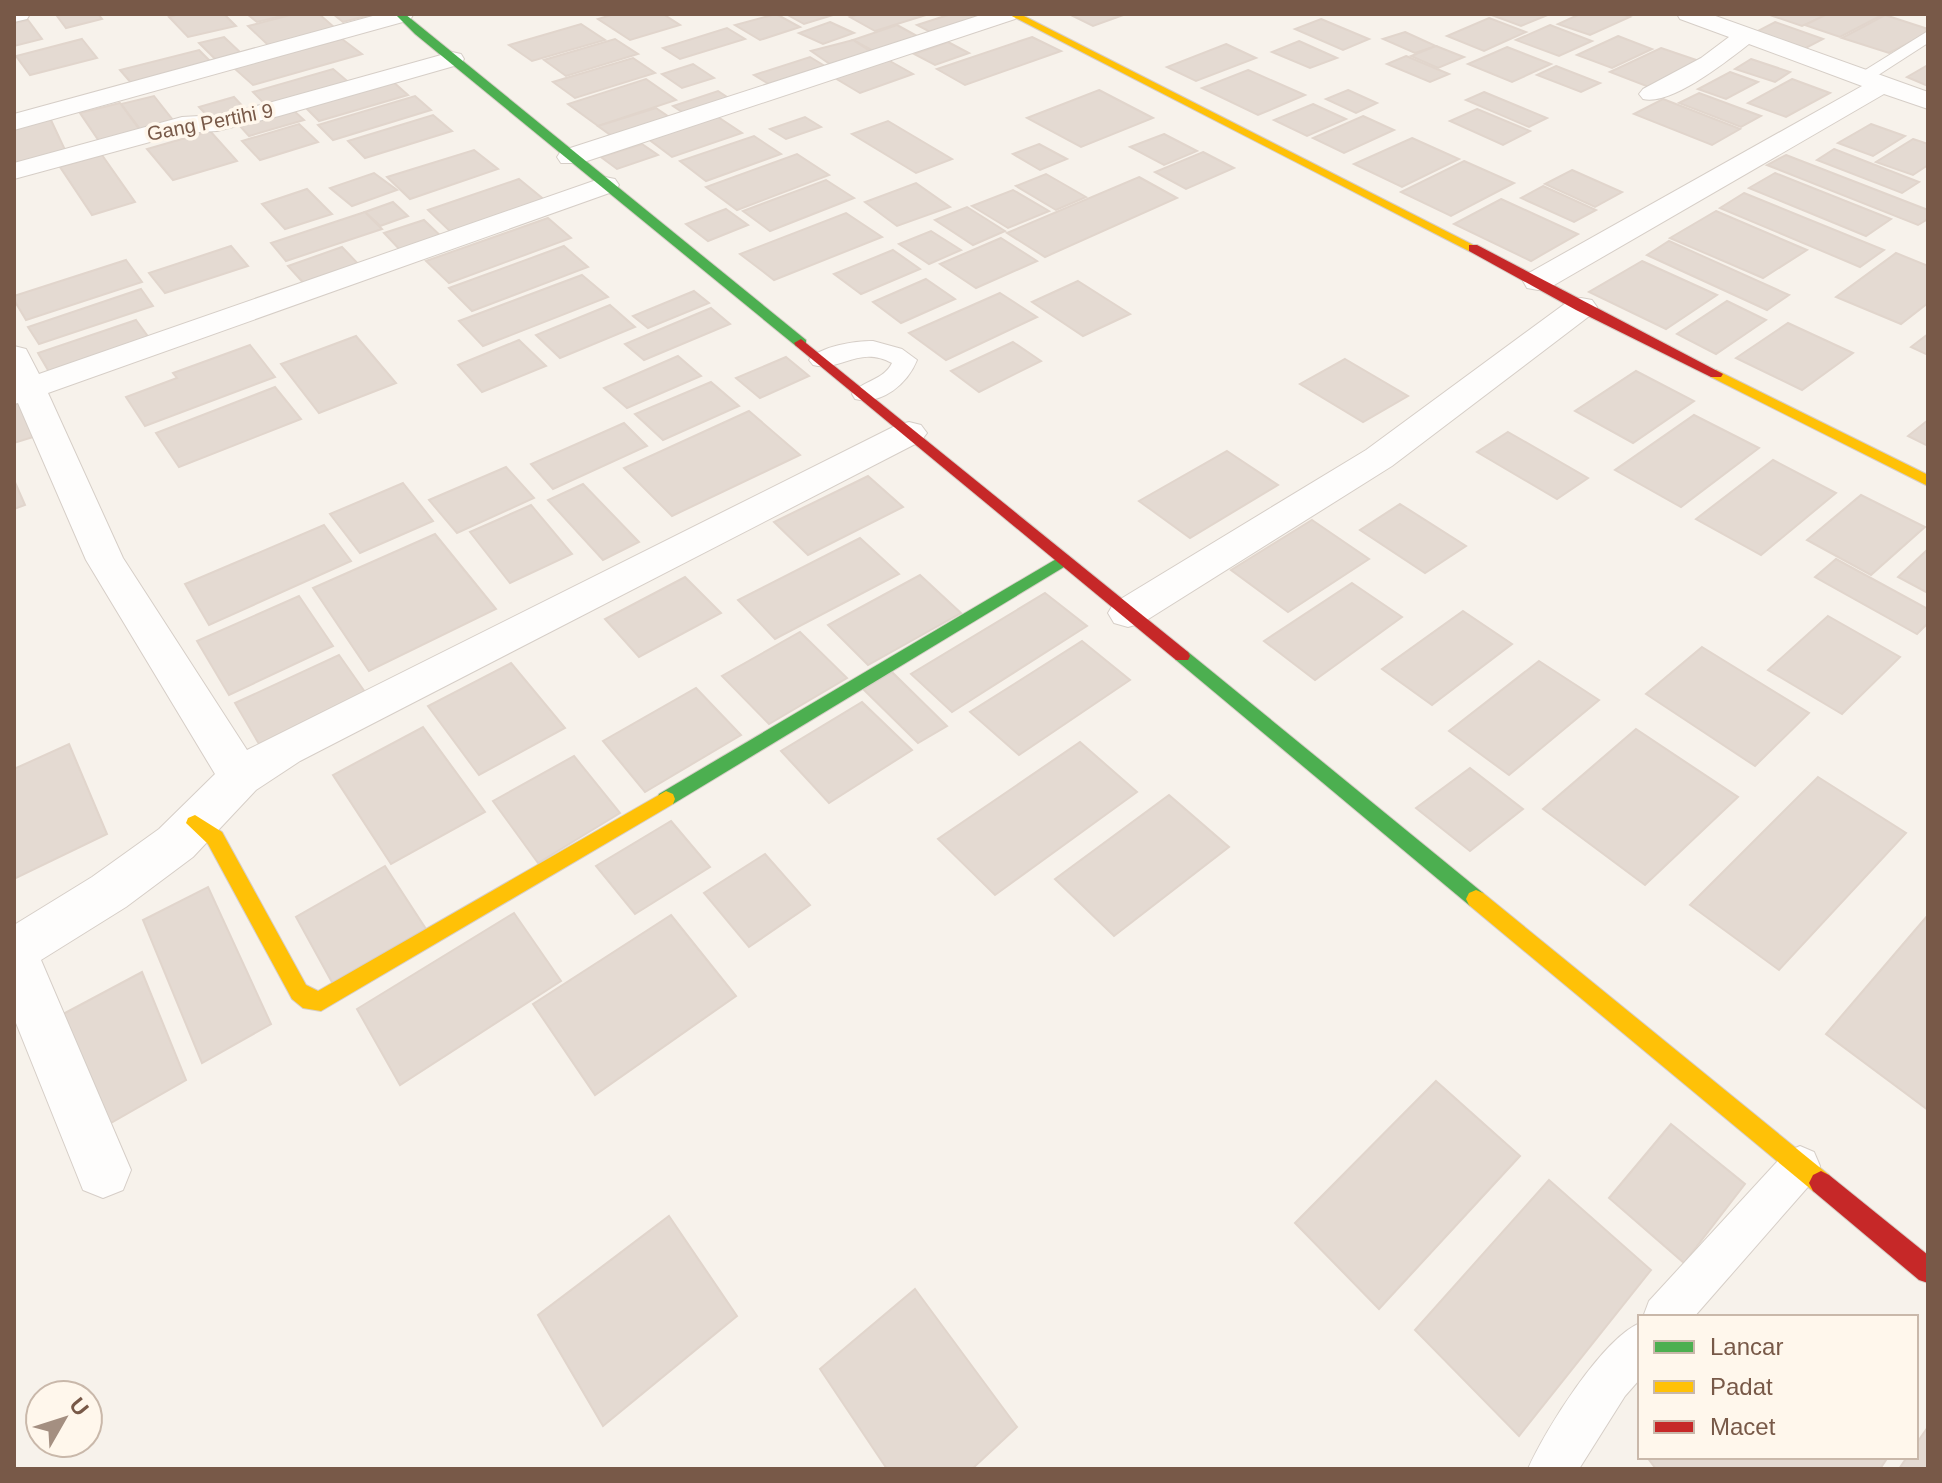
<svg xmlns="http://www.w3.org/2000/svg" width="1942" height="1483" font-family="Arial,sans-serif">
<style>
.building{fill:#e4dad2;stroke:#e1d5cc;stroke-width:2}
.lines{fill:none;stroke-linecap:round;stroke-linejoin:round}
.lane-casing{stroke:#d6cec7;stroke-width:2}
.street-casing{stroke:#d6cec7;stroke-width:2}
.fast-casing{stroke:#d7cec7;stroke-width:2}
.slow-casing{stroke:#d7cec7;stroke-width:2}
.jam-casing{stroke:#d7cec7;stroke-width:2}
.lane{fill:#fefdfc;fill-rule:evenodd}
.street{fill:#fefdfc;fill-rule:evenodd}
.fast{fill:#4caf50;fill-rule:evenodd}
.slow{fill:#ffc107;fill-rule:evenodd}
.jam{fill:#c62828;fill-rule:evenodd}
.labels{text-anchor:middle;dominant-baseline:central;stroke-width:7;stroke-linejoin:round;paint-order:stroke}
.far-street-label{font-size:20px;fill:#785948;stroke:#fff7ec}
</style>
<rect width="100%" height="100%" fill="#f7f2eb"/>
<!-- building -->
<g class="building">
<polygon points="68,14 98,14 102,19 66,28 57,16"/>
<polygon points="179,14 224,14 236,26 188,37 169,17"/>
<polygon points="247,14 290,14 257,22"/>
<polygon points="294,14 319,14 335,28 268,45 248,26"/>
<polygon points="333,14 363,14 366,16 343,22"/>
<polygon points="614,14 663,14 680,25 630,40 598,19"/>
<polygon points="776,14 800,27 760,40 735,25"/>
<polygon points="786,14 831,14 833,15 804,24"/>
<polygon points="860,14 929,14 875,31 850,17"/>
<polygon points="951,14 972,14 980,18 934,34 917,25"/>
<polygon points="1069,14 1126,14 1093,26"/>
<polygon points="1489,14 1539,14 1545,16 1521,26"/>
<polygon points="1580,14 1621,14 1630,17 1590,35 1558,24"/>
<polygon points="1767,14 1829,14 1802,26"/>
<polygon points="1827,14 1884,14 1840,37 1805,25"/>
<polygon points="1885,15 1928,29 1928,33 1889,53 1842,38"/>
<polygon points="1489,18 1526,32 1484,51 1447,36"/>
<polygon points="1321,19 1369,39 1343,50 1295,29"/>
<polygon points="28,20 42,39 14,46 14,23"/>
<polygon points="830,22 854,33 823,44 799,33"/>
<polygon points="1775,22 1823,39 1802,50 1754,33"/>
<polygon points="581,24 605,40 532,61 509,45"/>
<polygon points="897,25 919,37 875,52 853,40"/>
<polygon points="1550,25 1592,41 1559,56 1516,40"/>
<polygon points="727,28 745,39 680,59 663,48"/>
<polygon points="1405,32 1436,46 1415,53 1383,39"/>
<polygon points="1618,36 1652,49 1612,68 1577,55"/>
<polygon points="224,37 242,54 217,61 199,43"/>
<polygon points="1032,37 1061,51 965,85 937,69"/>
<polygon points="82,39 97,58 30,75 16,56"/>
<polygon points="342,39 362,54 253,85 234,68"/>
<polygon points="615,39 638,54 566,76 544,60"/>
<polygon points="853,40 876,55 834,67 811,51"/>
<polygon points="1299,41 1337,58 1310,68 1272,52"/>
<polygon points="948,42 969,53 935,65 914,54"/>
<polygon points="1226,44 1256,58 1196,81 1167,67"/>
<polygon points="1436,46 1464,57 1438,68 1411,56"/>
<polygon points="1507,47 1551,64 1512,82 1468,64"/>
<polygon points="1661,48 1705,63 1654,89 1610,72"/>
<polygon points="199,50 213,64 133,85 120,70"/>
<polygon points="1406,56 1449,74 1430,82 1387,64"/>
<polygon points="810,57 828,68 772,86 754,75"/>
<polygon points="633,58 655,73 575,98 553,82"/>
<polygon points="1751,59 1790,72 1775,82 1735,69"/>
<polygon points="888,60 913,74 860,93 835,78"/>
<polygon points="693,64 714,78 682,88 662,74"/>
<polygon points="1928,65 1928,86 1907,77"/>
<polygon points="1556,66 1600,83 1581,92 1537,75"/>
<polygon points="333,69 352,85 270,109 253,92"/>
<polygon points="1248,70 1305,95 1258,115 1202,88"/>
<polygon points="1730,72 1758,82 1726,99 1698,89"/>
<polygon points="646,79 676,100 598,126 568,104"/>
<polygon points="1792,79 1830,93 1786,117 1748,103"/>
<polygon points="391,80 408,95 319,121 303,105"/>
<polygon points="1099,90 1153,118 1081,147 1027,118"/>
<polygon points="1348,90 1377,103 1356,113 1326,99"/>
<polygon points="718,91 733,101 688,116 673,106"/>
<polygon points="1484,92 1547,118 1529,127 1466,100"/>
<polygon points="1699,93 1761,116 1741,127 1679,103"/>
<polygon points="154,96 176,124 143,133 121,104"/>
<polygon points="415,96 431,110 333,140 318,125"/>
<polygon points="234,97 248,112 213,122 199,107"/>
<polygon points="1663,99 1740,129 1712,145 1634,114"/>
<polygon points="120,103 142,133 101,144 80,113"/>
<polygon points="1313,104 1346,119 1307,136 1274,120"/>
<polygon points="656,108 675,121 617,140 598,126"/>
<polygon points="292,109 304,120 249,136 239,125"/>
<polygon points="1477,109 1530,131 1503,145 1450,121"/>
<polygon points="433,115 452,131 365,158 348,141"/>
<polygon points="715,115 742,133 672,157 647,138"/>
<polygon points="1363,116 1394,130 1344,153 1313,138"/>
<polygon points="805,117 821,127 786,139 770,129"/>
<polygon points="50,118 66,152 14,165 14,126"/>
<polygon points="888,121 952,159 916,173 852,134"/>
<polygon points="299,124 318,142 260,160 242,141"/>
<polygon points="1871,124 1905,136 1873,156 1838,143"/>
<polygon points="210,131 237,161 173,180 147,149"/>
<polygon points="1164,134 1197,151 1164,165 1130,147"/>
<polygon points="754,136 781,154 706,181 680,161"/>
<polygon points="1412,138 1459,159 1402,187 1354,164"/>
<polygon points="1913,139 1928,144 1928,165 1913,175 1876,162"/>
<polygon points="642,144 658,155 617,169 601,157"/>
<polygon points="1039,144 1067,159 1040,170 1013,154"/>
<polygon points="1834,149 1919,182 1902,193 1817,160"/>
<polygon points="474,150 498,169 410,199 387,177"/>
<polygon points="1203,152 1234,168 1186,189 1155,172"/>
<polygon points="797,154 829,175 737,210 706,187"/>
<polygon points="102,155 135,202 92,215 60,167"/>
<polygon points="1786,155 1928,210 1928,219 1918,225 1767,165"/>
<polygon points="1464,161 1514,183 1451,216 1401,192"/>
<polygon points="1572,170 1622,192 1595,207 1545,184"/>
<polygon points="374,173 397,190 352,206 330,188"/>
<polygon points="1775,173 1891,219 1866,236 1749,188"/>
<polygon points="1046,174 1086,197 1056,210 1016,186"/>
<polygon points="1139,177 1177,198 1045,257 1007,233"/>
<polygon points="519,179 547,202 454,235 428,210"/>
<polygon points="826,180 854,198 770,231 743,211"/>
<polygon points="916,183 950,207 897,226 865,202"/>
<polygon points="1543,186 1596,210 1574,222 1521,198"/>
<polygon points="307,189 332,214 285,229 262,204"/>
<polygon points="1013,190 1049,211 1008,228 972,206"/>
<polygon points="1744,193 1884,250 1860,267 1720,208"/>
<polygon points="1501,199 1578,234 1531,261 1454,224"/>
<polygon points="393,202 408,216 380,226 365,212"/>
<polygon points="967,207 1005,231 973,245 935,220"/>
<polygon points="726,209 748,225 708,241 686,224"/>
<polygon points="1716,211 1807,250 1763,278 1670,238"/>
<polygon points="365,212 382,229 286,261 271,243"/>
<polygon points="846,213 882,237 774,280 740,254"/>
<polygon points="548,218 571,238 449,283 426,261"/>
<polygon points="424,220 445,240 404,254 384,233"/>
<polygon points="931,231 961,250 929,264 899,244"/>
<polygon points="1001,238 1037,261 976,288 940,264"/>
<polygon points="1669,241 1789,295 1767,310 1647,255"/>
<polygon points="231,246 248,266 165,293 149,273"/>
<polygon points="564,246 588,267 472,311 449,288"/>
<polygon points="342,247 363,269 308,288 288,266"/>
<polygon points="893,250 920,269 861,294 834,274"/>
<polygon points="1896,253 1928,266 1928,303 1901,324 1836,297"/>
<polygon points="126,260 142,282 26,320 14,300 14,296"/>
<polygon points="1642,261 1717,295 1666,329 1589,292"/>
<polygon points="582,275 608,297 483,346 459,321"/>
<polygon points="926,279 955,299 901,323 873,302"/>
<polygon points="1078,281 1130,314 1083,336 1032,302"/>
<polygon points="141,289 153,306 39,344 28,327"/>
<polygon points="694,291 709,303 648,328 633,316"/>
<polygon points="1000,293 1037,317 946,360 909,333"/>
<polygon points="1727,301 1766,320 1716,354 1677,334"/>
<polygon points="610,305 635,327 560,358 536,335"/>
<polygon points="711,308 730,324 644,360 625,344"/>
<polygon points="136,320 152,342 52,377 38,353"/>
<polygon points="1788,323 1853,353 1802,390 1736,358"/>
<polygon points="1928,334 1928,355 1911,347"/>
<polygon points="356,336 396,383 319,413 281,364"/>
<polygon points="519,340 546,366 482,392 458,365"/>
<polygon points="1013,342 1041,361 979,392 951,371"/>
<polygon points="250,345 275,377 145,426 126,397 177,378 173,373"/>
<polygon points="678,356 701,376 627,408 604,388"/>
<polygon points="786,357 809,376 760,398 736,378"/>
<polygon points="1345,359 1408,396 1363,422 1300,384"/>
<polygon points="1636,371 1694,401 1633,443 1575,411"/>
<polygon points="711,382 739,406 663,440 635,414"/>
<polygon points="275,387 301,419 179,467 156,433"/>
<polygon points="24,401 33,437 14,443 14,404"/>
<polygon points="749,411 800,455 672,516 624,468"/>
<polygon points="1694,415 1759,448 1681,507 1615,470"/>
<polygon points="1928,420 1928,446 1908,436"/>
<polygon points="624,423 647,446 553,489 531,464"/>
<polygon points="1508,432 1588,478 1557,499 1477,452"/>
<polygon points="1227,451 1278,485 1190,538 1139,501"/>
<polygon points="1773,460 1836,493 1761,555 1696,519"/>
<polygon points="506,467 534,498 457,533 429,500"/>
<polygon points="868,476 903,507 808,555 774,522"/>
<polygon points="14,480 25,505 14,509"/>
<polygon points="403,483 433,521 360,553 330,514"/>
<polygon points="583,484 639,542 603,560 548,500"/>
<polygon points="1861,495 1925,527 1871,575 1807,540"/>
<polygon points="1400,504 1466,546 1425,573 1360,530"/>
<polygon points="531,505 572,554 510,583 470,532"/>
<polygon points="1312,520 1369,559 1288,612 1231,570"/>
<polygon points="324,525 351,561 209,625 185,584"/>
<polygon points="435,534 496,609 369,671 313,588"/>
<polygon points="860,538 899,574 775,639 738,600"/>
<polygon points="1928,549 1928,593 1898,577"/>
<polygon points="1836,559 1928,609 1928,623 1917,634 1815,577"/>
<polygon points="920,575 961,613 868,665 828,625"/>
<polygon points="685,577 721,613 639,657 605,619"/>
<polygon points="1352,583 1402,617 1315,680 1264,641"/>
<polygon points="1045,593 1087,626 952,712 911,674"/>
<polygon points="299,596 333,646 229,695 197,641"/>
<polygon points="1463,611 1512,644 1432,705 1382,669"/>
<polygon points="1828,616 1900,657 1842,714 1768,670"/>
<polygon points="800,632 847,678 769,724 722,676"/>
<polygon points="1082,641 1130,680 1019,755 970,712"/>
<polygon points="1702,647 1809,713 1755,766 1646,694"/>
<polygon points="339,655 365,692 259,744 235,703"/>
<polygon points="1539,661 1599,700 1509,775 1449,731"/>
<polygon points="511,663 565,728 479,775 428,706"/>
<polygon points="892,672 947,726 918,743 863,689"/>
<polygon points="696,688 741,735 645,792 603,741"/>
<polygon points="862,702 912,750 829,803 781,751"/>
<polygon points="423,727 485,812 391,864 333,775"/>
<polygon points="1636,729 1738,797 1645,885 1543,809"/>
<polygon points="1080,742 1137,792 995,895 938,839"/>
<polygon points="69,744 107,834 14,879 14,769"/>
<polygon points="574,756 620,813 538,863 493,801"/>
<polygon points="1470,768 1523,809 1470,851 1416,808"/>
<polygon points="1818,777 1906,833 1779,970 1690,905"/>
<polygon points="1169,795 1229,847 1114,936 1055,879"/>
<polygon points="671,821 710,867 635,914 596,866"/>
<polygon points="765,854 810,905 749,947 704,893"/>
<polygon points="385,866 426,929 333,984 296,917"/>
<polygon points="208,887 271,1024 202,1063 143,920"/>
<polygon points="514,913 561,981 400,1085 357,1009"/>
<polygon points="671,915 736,996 595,1095 533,1004"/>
<polygon points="1928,915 1928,1110 1826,1034"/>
<polygon points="142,972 186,1080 102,1128 63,1014"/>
<polygon points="1436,1081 1520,1156 1379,1309 1295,1223"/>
<polygon points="1671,1124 1745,1184 1684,1263 1609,1198"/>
<polygon points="1549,1180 1651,1270 1519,1436 1415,1330"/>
<polygon points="669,1216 737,1316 603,1426 538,1315"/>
<polygon points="915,1289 1017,1427 972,1469 887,1469 820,1369"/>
<polygon points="1928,1427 1928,1469 1899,1469 1907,1457 1916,1457 1916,1444"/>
<polygon points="1647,1457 1888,1457 1880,1469 1656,1469"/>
</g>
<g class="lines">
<!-- lane casing -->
<g class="lane-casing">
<g id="lane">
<polygon points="1928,31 1928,43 1869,81 1857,81 1854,77"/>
<path d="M 873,341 L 902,349 L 917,360 C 908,383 882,406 855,399 L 852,394 C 863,380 883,381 892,363 C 859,345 841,372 813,365 L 809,360 C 820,346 855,341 873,341 Z"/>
<polygon points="1800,1146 1814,1152 1820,1166 1814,1180 1694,1317 1643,1317 1649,1301 1786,1152"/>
<path d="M 1640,1323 L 1640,1379 L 1625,1396 L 1579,1469 L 1528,1469 C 1545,1430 1602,1339 1640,1323 Z"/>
</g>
</g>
<!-- street casing -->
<g class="street-casing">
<g id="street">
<polygon points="14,14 30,14 27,19 14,22"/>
<polygon points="380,14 413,15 410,20 14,130 14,114"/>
<polygon points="984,14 1018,14 1015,19 581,163 561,163 557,157 561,151"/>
<path d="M 1677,14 L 1710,14 L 1928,92 L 1928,109 L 1884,94 L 1549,288 L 1538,290 L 1527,288 L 1523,281 L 1527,274 L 1862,86 L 1749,44 C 1727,61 1671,106 1643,99 L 1639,94 L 1643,89 L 1701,58 L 1729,37 L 1680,19 Z"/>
<polygon points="452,52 461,54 464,59 461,64 279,116 217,131 183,133 14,179 14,163 182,117 217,115 265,104"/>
<polygon points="605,177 615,179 619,185 615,191 48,393 123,558 247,750 897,425 909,422 921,425 927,433 921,441 300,761 256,790 193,857 126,907 41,960 131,1170 123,1190 103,1198 83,1190 14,1018 14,925 92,877 159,829 215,774 86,560 18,403 14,404 14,346 26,349 39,374"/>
<polygon points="1581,298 1592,300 1597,307 1592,314 1392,466 1142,623 1128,627 1114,623 1108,613 1114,603 1366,450 1570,300"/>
</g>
</g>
<!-- fast casing -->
<g class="fast-casing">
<g id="fast">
<polygon points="395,14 405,14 806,340 806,346 796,346 415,34"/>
<polygon points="1063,555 1069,556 1071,560 1069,564 673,804 659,804 657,799 659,794"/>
<polygon points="1182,650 1188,652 1483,893 1486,899 1483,905 1476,908 1469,905 1176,660 1174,656 1176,652"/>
</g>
</g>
<!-- slow casing -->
<g class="slow-casing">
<g id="slow">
<polygon points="1008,14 1020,14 1479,248 1469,251"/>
<polygon points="1716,370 1928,475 1928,486 1711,377 1709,374"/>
<polygon points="666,791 673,794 675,799 673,804 321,1011 303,1008 292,999 208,844 186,823 188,818 195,815 222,832 306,985 318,991"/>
<polygon points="1476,890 1483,893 1829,1175 1833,1183 1829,1191 1821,1195 1813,1191 1469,905 1466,899 1469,893"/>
</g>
</g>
<!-- jam casing -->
<g class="jam-casing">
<g id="jam">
<polygon points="1469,245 1477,245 1723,374 1721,377 1711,377 1576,310 1469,251"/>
<polygon points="801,339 1188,652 1190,656 1188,660 1176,660 796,346 794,343"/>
<polygon points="1821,1171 1829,1175 1928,1255 1928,1283 1919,1280 1813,1191 1809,1183 1813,1175"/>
</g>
</g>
<!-- lane -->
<use href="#lane" class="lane"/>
<!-- street -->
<use href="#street" class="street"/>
<!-- fast -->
<use href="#fast" class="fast"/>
<!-- slow -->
<use href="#slow" class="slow"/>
<!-- jam -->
<use href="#jam" class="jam"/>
</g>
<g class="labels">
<!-- far-street labels -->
<g class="far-street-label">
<text transform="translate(210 122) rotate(-11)">Gang Pertihi 9</text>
</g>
</g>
<!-- border -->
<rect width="1942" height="1483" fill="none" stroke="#785948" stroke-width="32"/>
<!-- legend -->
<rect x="1638" y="1315" width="280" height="144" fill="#fff7ec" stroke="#c9b8aa" stroke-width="2"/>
<rect x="1654" y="1341" width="40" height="12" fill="#4caf50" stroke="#c9b8aa" stroke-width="2"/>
<text x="1710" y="1355" font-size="24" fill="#785948">Lancar</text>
<rect x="1654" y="1381" width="40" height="12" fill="#ffc107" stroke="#c9b8aa" stroke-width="2"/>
<text x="1710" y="1395" font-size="24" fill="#785948">Padat</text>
<rect x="1654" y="1421" width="40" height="12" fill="#c62828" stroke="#c9b8aa" stroke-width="2"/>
<text x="1710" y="1435" font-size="24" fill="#785948">Macet</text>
<!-- north arrow -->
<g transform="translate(64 1419) rotate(51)"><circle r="38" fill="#fff7ec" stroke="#c9b8aa" stroke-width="2"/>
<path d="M0-6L14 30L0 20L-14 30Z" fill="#a48f81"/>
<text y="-12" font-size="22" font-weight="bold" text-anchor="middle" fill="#785948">U</text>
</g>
</svg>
